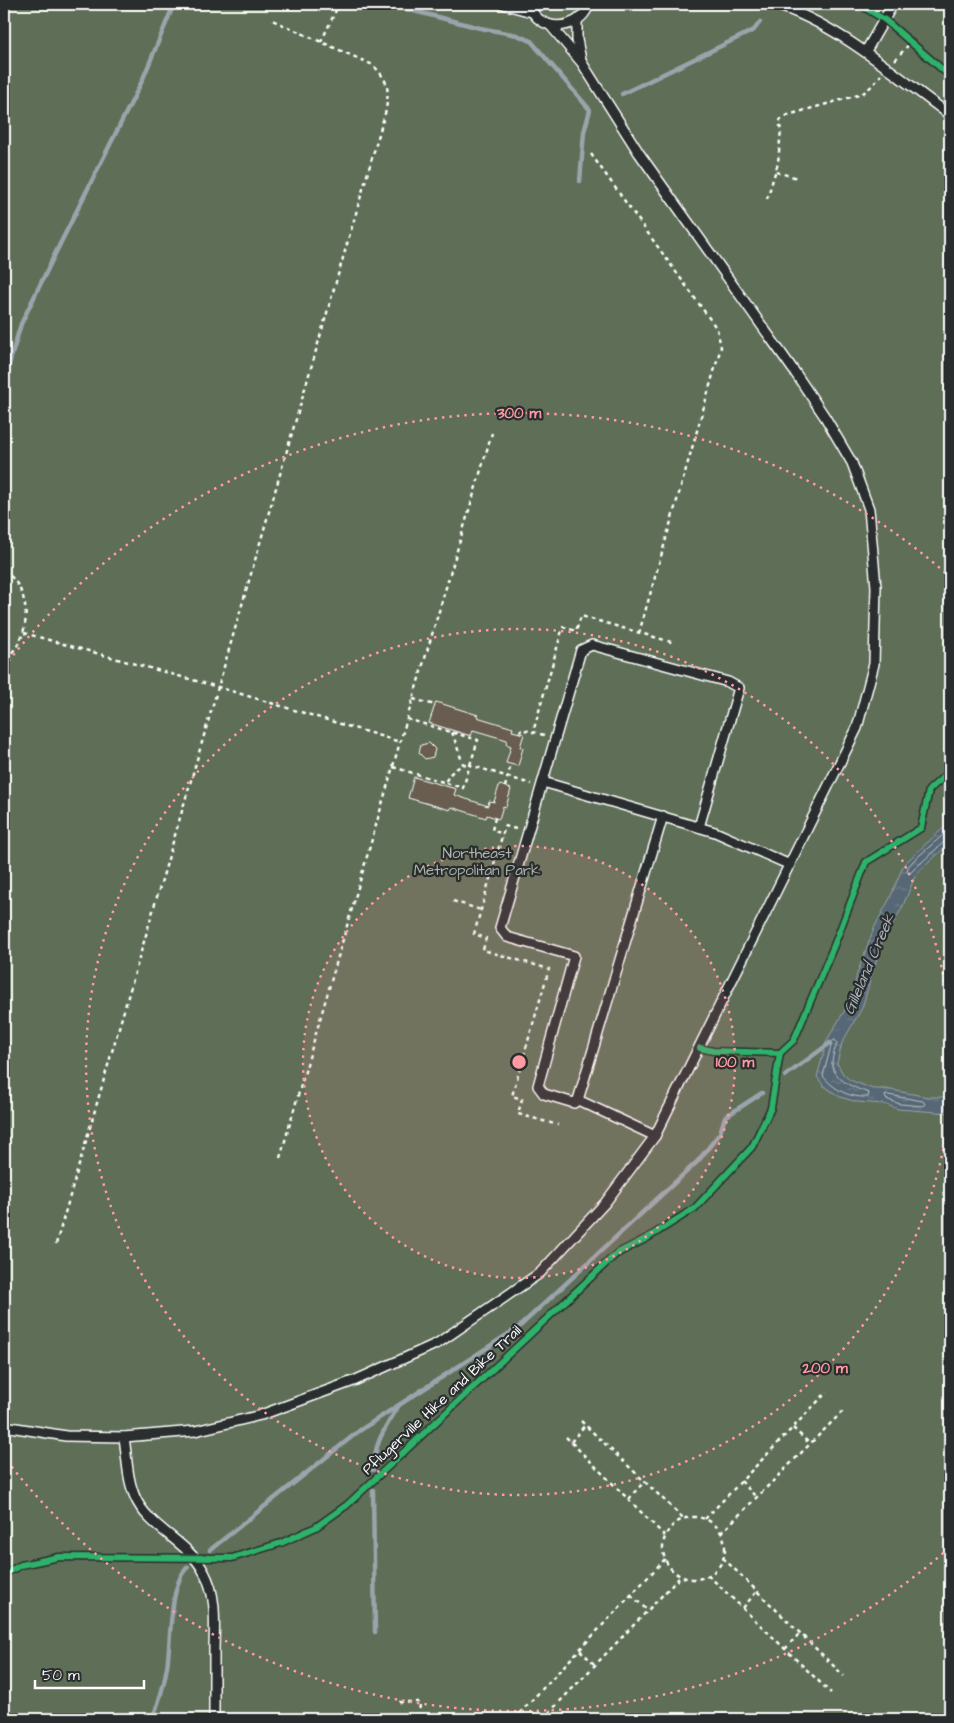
<svg xmlns="http://www.w3.org/2000/svg" width="954" height="1723" font-family="'Architects Daughter',sans-serif">
<style>
.green{fill:#5e6e57;stroke:#aeb6ab}
.water{fill:url(#water-ripples);stroke:#9aa4ac}
.lines{fill:none;stroke-linecap:round;stroke-linejoin:round}
.shore{stroke:#bcc3c7;stroke-width:1}
.stream{stroke:#9aa4ac;stroke-width:4.5}
.building{fill:#695d50;stroke:#fff}
.lane-casing{stroke:#fff;stroke-width:12}
.path{stroke:#fff;stroke-width:2.5;stroke-dasharray:4 4;stroke-linecap:butt}
.lane{stroke:#2a2d2e;stroke-width:9}
.cycleway-casing{stroke:#2a2d2e;stroke-width:9}
.cycleway{stroke:#2db169;stroke-width:6}
.ring{fill:none;stroke:#ff9aa2;stroke-width:2.5;stroke-dasharray:2.5 5}
.labels{text-anchor:middle;dominant-baseline:central;stroke-width:4.5;stroke-linejoin:round;paint-order:stroke}
.park-label{font-size:15px;fill:#aeb6ab;stroke:#2a2d2e}
.street-label{font-size:15px;fill:#fff;stroke:#2a2d2e}
.water-label{font-size:16px;font-style:italic;fill:#abb4ba;stroke:#2a2d2e}
.centre{fill:#ff9aa2;stroke:#2a2d2e;stroke-width:2.5}
.ring-label{font-size:15px;text-anchor:middle;font-weight:bold;fill:#ff9aa2;stroke:#2a2d2e;stroke-width:4.5;stroke-linejoin:round;paint-order:stroke}
</style>
<defs>
<pattern id="water-ripples" width="26" height="14" patternUnits="userSpaceOnUse" patternTransform="scale(1.25)"><rect width="26" height="14" fill="#576874"/><path d="M2 4q2-2 4 0t4 0M15 11q2-2 4 0t4 0" fill="none" stroke="#707f89"/></pattern>
</defs>
<rect width="100%" height="100%" fill="#2a2d2e"/>
<filter id="ink" filterUnits="userSpaceOnUse"><feTurbulence type="fractalNoise" baseFrequency=".02" numOctaves="2"/><feDisplacementMap in="SourceGraphic" scale="10" xChannelSelector="R" yChannelSelector="G"/><feConvolveMatrix kernelMatrix="1 2 1 2 8 2 1 2 1" color-interpolation-filters="sRGB"/></filter>
<g filter="url(#ink)">
<!-- green -->
<rect class="green" x="4" y="4" width="946" height="1715"/>
<!-- water -->
<polygon class="water" points="950,822 950,843 916,874 902,908 881,944 862,1008 842,1043 837,1063 843,1074 850,1080 873,1089 886,1089 928,1097 950,1097 950,1113 898,1109 884,1104 857,1102 840,1097 824,1086 817,1077 827,1040 852,998 857,974 874,928 890,898 904,864"/>
<g class="lines">
<!-- shore -->
<g class="shore">
<polyline points="950,829 913,861 908,867 907,872 910,873 945,841 950,840"/>
<path d="M 835,1040 L 837,1043 C 835,1049 832,1057 832,1063 C 834,1081 855,1088 869,1093 L 868,1097 C 850,1098 834,1090 823,1076 L 832,1042 Z"/>
<polygon points="888,1095 923,1101 925,1104 923,1106 900,1104 886,1099 885,1096"/>
</g>
<!-- stream -->
<g class="stream">
<polyline points="387,4 480,28 517,35 531,41 590,110 584,132 580,181"/>
<polyline points="622,94 754,30 760,22"/>
<polyline points="4,381 21,324 56,252 142,81 174,4"/>
<polyline points="785,1076 830,1043"/>
<path d="M 373,1470 C 375,1440 385,1429 399,1405"/>
<polyline points="373,1490 375,1632"/>
<polyline points="210,1550 359,1431 519,1327 698,1161 720,1133 725,1117 762,1093"/>
<path d="M 152,1719 C 159,1703 164,1685 167,1667 C 171,1643 169,1582 188,1567"/>
</g>
</g>
<!-- building -->
<g class="building">
<polygon points="436,702 478,715 477,717 513,728 512,731 524,734 520,747 523,748 518,766 506,763 511,746 506,744 507,740 473,730 471,736 429,723"/>
<polygon points="429,743 435,749 433,757 425,759 419,753 421,745"/>
<polygon points="414,777 456,789 454,795 488,806 489,801 494,802 499,786 500,785 511,789 506,807 503,806 499,819 487,815 486,818 451,807 450,810 408,798"/>
</g>
<g class="lines">
<!-- lane casing -->
<g class="lane-casing">
<g id="lane">
<polyline points="503,4 532,12"/>
<path d="M 528,4 C 531,10 534,16 540,20 C 557,32 583,24 589,4"/>
<path d="M 773,4 C 837,23 896,76 950,115"/>
<polyline points="577,21 577,40 581,60"/>
<polyline points="866,51 893,4"/>
<polyline points="543,782 715,832 790,865"/>
<polyline points="663,816 578,1100 574,1103 544,1094 538,1086 574,956 507,937 500,928 581,650 592,645 728,682 739,688 699,827"/>
<polyline points="578,1100 655,1136"/>
<polyline points="4,1426 66,1436 124,1437 195,1431 261,1415 356,1380 438,1343 540,1273 605,1203 655,1136 857,728 874,664 876,587 869,509 852,463 825,417 794,371 639,153 582,63 550,25"/>
<path d="M 124,1437 C 127,1457 127,1479 135,1497 C 148,1528 188,1541 204,1572 C 218,1597 214,1627 214,1654 C 214,1676 214,1698 214,1719"/>
<polyline points="4,1714 14,1719"/>
</g>
</g>
<!-- path -->
<g class="path">
<polyline points="321,42 339,4"/>
<polyline points="895,60 911,42"/>
<polyline points="591,154 717,329 721,347 639,633"/>
<polyline points="776,172 798,178"/>
<polyline points="767,199 778,163 781,129 779,123 781,119 788,115 862,94 873,85 881,75"/>
<path d="M 4,571 C 29,587 32,626 15,649 C 12,653 7,657 4,660"/>
<polyline points="24,633 218,687 400,742"/>
<polyline points="413,699 435,705"/>
<polyline points="407,719 478,740 470,765 463,764 451,773 445,782"/>
<polyline points="452,732 463,764"/>
<polyline points="520,733 521,729 533,732"/>
<polyline points="544,735 533,732 563,627 576,631 581,616 675,643"/>
<polyline points="393,767 463,788 470,765 531,784"/>
<polyline points="505,787 511,764"/>
<polyline points="495,818 492,830 503,834"/>
<polyline points="516,829 505,826 474,934 486,938 483,950 549,969 512,1096 522,1099 518,1114 558,1125"/>
<polyline points="453,901 481,910"/>
<polyline points="280,1158 400,742 492,433"/>
<path d="M 56,1244 L 386,110 C 389,87 389,82 373,65 L 272,20"/>
<polyline points="581,1421 684,1519"/>
<polyline points="793,1428 810,1444"/>
<polyline points="566,1437 665,1536"/>
<polyline points="571,1442 585,1425"/>
<polyline points="741,1481 757,1498"/>
<polyline points="628,1499 645,1481"/>
<circle cx="694" cy="1548" r="31"/>
<polyline points="705,1519 827,1392"/>
<polyline points="721,1533 844,1410"/>
<polyline points="723,1558 844,1676"/>
<polyline points="708,1575 831,1693"/>
<polyline points="631,1595 647,1610"/>
<polyline points="743,1608 757,1591"/>
<polyline points="785,1649 800,1633"/>
<polyline points="580,1650 595,1665"/>
<polyline points="399,1702 420,1702 419,1719"/>
<polyline points="514,1719 665,1559"/>
<polyline points="543,1719 681,1576"/>
</g>
<!-- lane -->
<use href="#lane" class="lane"/>
<!-- cycleway casing -->
<g class="cycleway-casing">
<g id="cycleway">
<polyline points="859,4 885,20 950,76"/>
<polyline points="700,1048 713,1051 780,1053 794,1040 835,943 866,862 921,828 929,790 950,771"/>
<polyline points="4,1574 21,1565 59,1557 232,1558 281,1543 316,1527 347,1505 616,1254 649,1237 695,1208 752,1147 771,1108 780,1053"/>
</g>
</g>
<!-- cycleway -->
<use href="#cycleway" class="cycleway"/>
</g>
</g>
<!-- distance rings -->
<circle cx="519" cy="1062" r="216" fill="#ff9aa2" fill-opacity=".12"/>
<g class="ring">
<circle cx="519" cy="1062" r="216"/>
<path d="M950 1104A433 433 0 1 1 950 1020"/>
<path d="M949 1548A649 649 0 0 1 4 1457M4 667A649 649 0 0 1 949 576"/>
</g>
<g class="labels">
<!-- park labels -->
<g class="park-label">
<text x="477" y="853">Northeast<tspan x="477" dy="17">Metropolitan Park</tspan></text>
</g>
<!-- street labels -->
<g class="street-label">
<text transform="translate(442 1400) rotate(-43)">Pflugerville Hike and Bike Trail</text>
</g>
<!-- water labels -->
<g class="water-label">
<text transform="translate(869 964) rotate(-67)">Gilleland Creek</text>
</g>
</g>
<circle cx="519" cy="1062" r="8" class="centre"/>
<g class="ring-label">
<text x="519" y="418">300 m</text>
<text x="735" y="1067">100 m</text>
<text x="825" y="1373">200 m</text>
</g>
<!-- margin -->
<rect width="954" height="1723" fill="none" stroke="#2a2d2e" stroke-width="20"/>
<rect x="10" y="10" width="934" height="1703" fill="none" stroke="#fff" stroke-width="2" filter="url(#ink)"/>
<!-- scale -->
<path d="M35 1680v8h109v-8" fill="none" stroke="#ffffff" stroke-width="2.5"/>
<text x="42" y="1680" font-size="15" fill="#ffffff" stroke="#2a2d2e" stroke-width="4" paint-order="stroke">50 m</text>
</svg>
